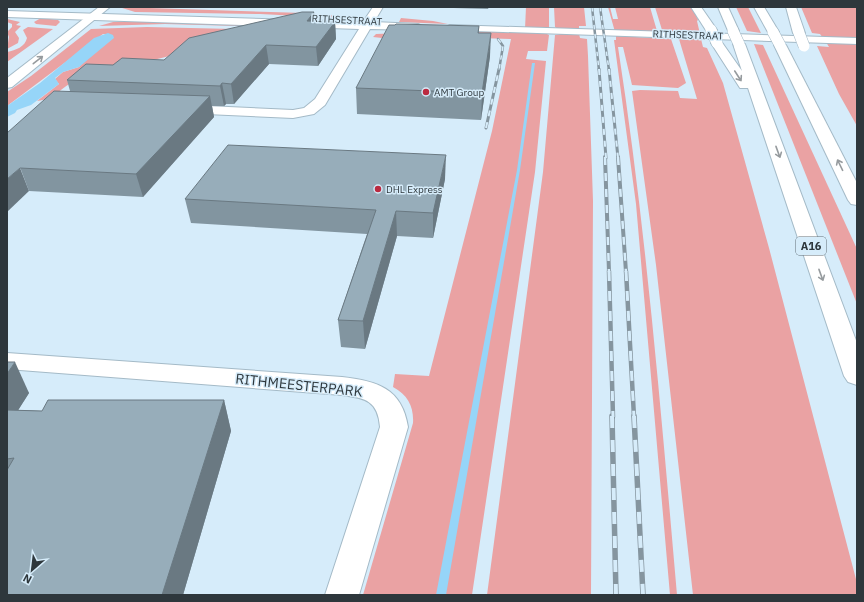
<svg xmlns="http://www.w3.org/2000/svg" width="864" height="602" font-family="'IBM Plex Sans',sans-serif">
<style>
.green{fill:#eaa2a3}
.water{fill:#96d5f8}
.lines{fill:none;stroke-linecap:round;stroke-linejoin:round}
.street-casing{stroke:#a4bac7;stroke-width:2}
.secondary-casing{stroke:#a4bac7;stroke-width:2}
.highway-casing{stroke:#a4bac7;stroke-width:2}
.street{fill:#fff;fill-rule:evenodd}
.secondary{fill:#fff;fill-rule:evenodd}
.highway{fill:#fff;fill-rule:evenodd}
.rail-far4-casing{stroke:#85959f;stroke-width:2.5}
.rail-far3-casing{stroke:#85959f;stroke-width:3}
.rail-far2-casing{stroke:#85959f;stroke-width:4}
.rail-far1-casing{stroke:#85959f;stroke-width:4.5}
.rail-casing{stroke:#85959f;stroke-width:5.5}
.rail-far4{stroke:#d6ecfa;stroke-width:1.5;stroke-dasharray:4.5;stroke-linecap:butt}
.rail-far3{stroke:#d6ecfa;stroke-width:2;stroke-dasharray:6;stroke-linecap:butt}
.rail-far2{stroke:#d6ecfa;stroke-width:2.5;stroke-dasharray:8;stroke-linecap:butt}
.rail-far1{stroke:#d6ecfa;stroke-width:3;stroke-dasharray:10;stroke-linecap:butt}
.rail{stroke:#d6ecfa;stroke-width:4;stroke-dasharray:12;stroke-linecap:butt}
.highway-bridge-casing{stroke:#a4bac7;stroke-width:12;stroke-linecap:butt}
.highway-bridge{stroke:#fff;stroke-width:11}
.wall{fill:#8295a0}
.shaded-wall{fill:#6a7982}
.building{fill:#97adba;stroke:#6a7982}
.oneway{stroke:#969b9e}
.poi-dot{fill:#bb2a40;stroke:#d6ecfa;stroke-width:1.5}
.labels{text-anchor:middle;dominant-baseline:central;stroke-width:3;stroke-linejoin:round;paint-order:stroke}
.far-street-label{font-size:10px;fill:#2e373c;stroke:#d6ecfa}
.far-poi-label{font-size:10px;fill:#2e373c;stroke:#d6ecfa;text-anchor:start}
.shield{fill:#d6ecfa;stroke:#606d75;stroke-width:1}
.shield-label{font-size:11px;font-weight:bold;fill:#2e373c}
.near-street-label{font-size:14px;fill:#2e373c;stroke:#d6ecfa}
</style>
<rect width="100%" height="100%" fill="#d6ecfa"/>
<!-- green -->
<g class="green">
<polygon points="119,7 304,13 354,17 338,18 260,14 135,12"/>
<polygon points="526,7 549,7 549,28 546,29 525,29"/>
<polygon points="554,7 584,7 586,26 579,26 579,30 558,29 555,27"/>
<polygon points="608,7 610,7 613,19 618,19 615,7 650,7 657,31 615,32"/>
<polygon points="655,7 692,7 698,20 697,21 700,34 666,32 662,30"/>
<polygon points="736,7 748,7 761,33 747,31"/>
<polygon points="801,7 857,7 857,39 823,38 820,34 812,33"/>
<polygon points="41,18 58,20 60,22 56,26 36,24 34,22"/>
<polygon points="401,18 433,21 448,24 399,22"/>
<polygon points="7,19 20,22 16,25 21,26 15,32 19,38 18,43 7,49 9,37 7,32 12,27 12,24 7,22"/>
<polygon points="137,21 336,26 349,29 165,24 99,26 113,22"/>
<path d="M 28,27 L 53,29 L 7,62 L 7,52 C 16,50 25,47 27,38 L 23,30 Z"/>
<path d="M 147,27 L 275,30 L 80,78 C 63,85 56,99 37,101 L 59,84 L 55,79 L 63,72 L 79,67 L 107,34 L 103,34 L 7,106 L 7,92 L 31,76 L 91,29 Z"/>
<path d="M 452,31 L 545,33 L 549,35 L 547,51 L 528,51 L 526,59 L 546,61 L 535,172 L 472,595 L 363,595 L 413,423 C 414,407 408,395 393,387 L 395,374 L 429,376 L 492,131 L 511,39 L 384,35 L 382,38 L 373,37 L 376,34 Z"/>
<polygon points="561,34 579,34 580,38 587,39 588,56 593,201 591,595 487,595 543,172 555,35"/>
<path d="M 616,36 L 671,39 L 686,83 L 678,88 L 632,85 L 623,47 L 618,47 C 646,228 661,412 677,595 L 670,595 L 636,204 L 614,40 L 616,40 Z"/>
<polygon points="679,39 701,39 703,47 707,48 723,83 769,248 857,583 857,595 693,595 656,265 632,91 640,90 678,91 680,98 697,99"/>
<polygon points="826,42 857,44 857,126 839,94 817,46 829,47"/>
<polygon points="754,44 763,45 857,249 857,304"/>
</g>
<!-- water -->
<g class="water">
<polygon points="108,33 113,35 114,38 79,67 63,72 55,78 59,84 31,105 17,110 15,113 7,117 7,106 40,83 94,38"/>
<polygon points="532,63 535,63 520,170 446,595 436,595 517,170"/>
</g>
<g class="lines">
<!-- street casing -->
<g class="street-casing">
<g id="street">
<polygon points="373,7 383,7 374,22 418,24 424,27 418,30 370,29 325,105 314,114 293,118 184,113 179,112 177,109 179,106 184,105 293,110 304,108 315,99 359,29 7,17 7,11 363,22"/>
<polygon points="450,25 857,38 857,44 446,30 444,28"/>
<path d="M 7,353 L 342,377 C 377,381 402,388 408,427 L 359,595 L 325,595 L 380,427 C 378,401 366,398 342,395 L 7,369 Z"/>
</g>
</g>
<!-- secondary casing -->
<g class="secondary-casing">
<polygon id="secondary" points="99,7 110,7 12,87 7,88 7,78"/>
</g>
<!-- highway casing -->
<g class="highway-casing">
<g id="highway">
<polygon points="691,7 701,7 717,30 715,32 707,32"/>
<polygon points="718,7 728,7 739,31 737,33 729,33"/>
<polygon points="754,7 764,7 779,32 777,34 769,34"/>
<polygon points="786,7 796,7 805,33 803,35 795,35 793,33"/>
<polygon points="717,40 721,41 742,71 733,44 739,40 745,44 857,343 857,385 848,382 844,376 748,88 740,88 711,43"/>
<polygon points="780,41 786,45 857,183 857,205 851,204 848,200 774,45"/>
</g>
</g>
<!-- street -->
<use href="#street" class="street"/>
<!-- secondary -->
<use href="#secondary" class="secondary"/>
<!-- highway -->
<use href="#highway" class="highway"/>
<!-- rail-far4 casing -->
<g class="rail-far4-casing">
<g id="rail-far4">
<polyline points="592,7 599,70"/>
<polyline points="600,7 609,70"/>
<polyline points="498,39 503,46 499,70"/>
</g>
</g>
<!-- rail-far3 casing -->
<g class="rail-far3-casing">
<g id="rail-far3">
<polyline points="599,69 606,158"/>
<polyline points="609,69 618,158"/>
<polyline points="486,128 499,69"/>
</g>
</g>
<!-- rail-far2 casing -->
<g class="rail-far2-casing">
<g id="rail-far2">
<polyline points="605,157 609,272"/>
<polyline points="618,157 626,272"/>
</g>
</g>
<!-- rail-far1 casing -->
<g class="rail-far1-casing">
<g id="rail-far1">
<polyline points="609,271 613,417"/>
<polyline points="626,271 634,417"/>
</g>
</g>
<!-- rail casing -->
<g class="rail-casing">
<g id="rail">
<polyline points="612,416 616,595"/>
<polyline points="634,416 643,595"/>
</g>
</g>
<!-- rail-far4 -->
<use href="#rail-far4" class="rail-far4"/>
<!-- rail-far3 -->
<use href="#rail-far3" class="rail-far3"/>
<!-- rail-far2 -->
<use href="#rail-far2" class="rail-far2"/>
<!-- rail-far1 -->
<use href="#rail-far1" class="rail-far1"/>
<!-- rail -->
<use href="#rail" class="rail"/>
<!-- highway-bridge casing -->
<g class="highway-bridge-casing">
<g id="highway-bridge">
<polyline points="711,30 717,43"/>
<polyline points="733,31 739,44"/>
<polyline points="773,32 780,45"/>
<polyline points="799,33 804,46"/>
</g>
</g>
<!-- highway-bridge -->
<use href="#highway-bridge" class="highway-bridge"/>
</g>
<!-- wall -->
<g class="wall">
<polygon points="419,7 489,7 488,9"/>
<polygon points="315,21 335,22 336,39 318,66 269,64 234,104 226,104 224,106 212,106 214,117 143,197 29,191 7,133 70,91 67,80 113,65 164,60"/>
<polygon points="479,26 479,33 490,56 481,120 357,114 356,88"/>
<polygon points="445,179 433,238 397,236 365,349 341,347 338,320 367,234 191,223 185,199"/>
<polygon points="7,362 29,393 18,410 42,411 224,400 231,431 183,595 7,595"/>
</g>
<!-- shaded-wall -->
<g class="shaded-wall">
<polygon points="314,12 316,29 307,21"/>
<polygon points="335,22 336,39 318,66 316,47"/>
<polygon points="491,33 490,56 481,120 482,93"/>
<polygon points="266,45 269,64 234,104 231,84"/>
<polygon points="222,83 226,104 224,106 220,86"/>
<polygon points="210,96 214,117 143,197 136,174"/>
<polygon points="446,155 445,179 433,238 433,213"/>
<polygon points="20,168 29,191 7,212 7,179"/>
<polygon points="396,211 397,236 365,349 363,321"/>
<polygon points="15,362 29,393 7,428 7,374"/>
<polygon points="224,400 231,431 183,595 162,595"/>
</g>
<!-- building -->
<g class="building">
<polygon points="302,12 314,12 307,21 335,22 316,47 266,45 231,84 222,83 220,86 67,80 86,64 113,65 122,58 164,60 189,38"/>
<polygon points="396,24 479,26 478,33 491,33 482,93 356,88 389,25 395,25"/>
<polygon points="54,91 210,96 136,174 20,168 7,179 7,133"/>
<polygon points="228,145 446,155 433,213 396,211 363,321 338,320 376,210 185,199"/>
<polygon points="7,362 15,362 7,374"/>
<polygon points="48,400 224,400 162,595 7,595 7,470 14,458 7,459 7,410 42,411"/>
</g>
<!-- one-way arrows -->
<defs><path id="oneway-shaft" d="M-6 0H5M1.5-3L5.5 0L1.5 3" fill="none" stroke-width="1.6" stroke-linecap="round" stroke-linejoin="round"/></defs>
<g class="oneway">
<use href="#oneway-shaft" transform="translate(38 60) rotate(-38)"/>
<use href="#oneway-shaft" transform="translate(738 76) rotate(57)"/>
<use href="#oneway-shaft" transform="translate(778 152) rotate(70)"/>
<use href="#oneway-shaft" transform="translate(840 165) rotate(-116)"/>
<use href="#oneway-shaft" transform="translate(821 275) rotate(70)"/>
</g>
<!-- markers -->
<g class="poi-dot">
<circle cx="426" cy="92" r="4"/>
<circle cx="378" cy="189" r="4"/>
</g>
<g class="labels">
<!-- far-street labels -->
<g class="far-street-label">
<text transform="translate(347 20) rotate(3)">RITHSESTRAAT</text>
<text transform="translate(688 35) rotate(2)">RITHSESTRAAT</text>
</g>
<!-- far-poi labels -->
<g class="far-poi-label">
<text x="434" y="92">AMT Group</text>
<text x="386" y="189">DHL Express</text>
</g>
<!-- shield labels -->
<rect class="shield" x="796" y="237" width="30" height="18" rx="3"/>
<g class="shield-label">
<text x="811" y="246">A16</text>
</g>
<!-- near-street labels -->
<g class="near-street-label">
<text transform="translate(299 385) rotate(6)">RITHMEESTERPARK</text>
</g>
</g>
<!-- border -->
<rect width="864" height="602" fill="none" stroke="#2e373c" stroke-width="16"/>
<!-- north arrow -->
<g transform="translate(32 570) rotate(208)" stroke="#d6ecfa" stroke-width="3" paint-order="stroke">
<path d="M0-3L7 15L0 10L-7 15Z" fill="#2e373c"/>
<text y="-6" font-size="11" font-weight="bold" text-anchor="middle" fill="#2e373c">N</text>
</g>
</svg>
